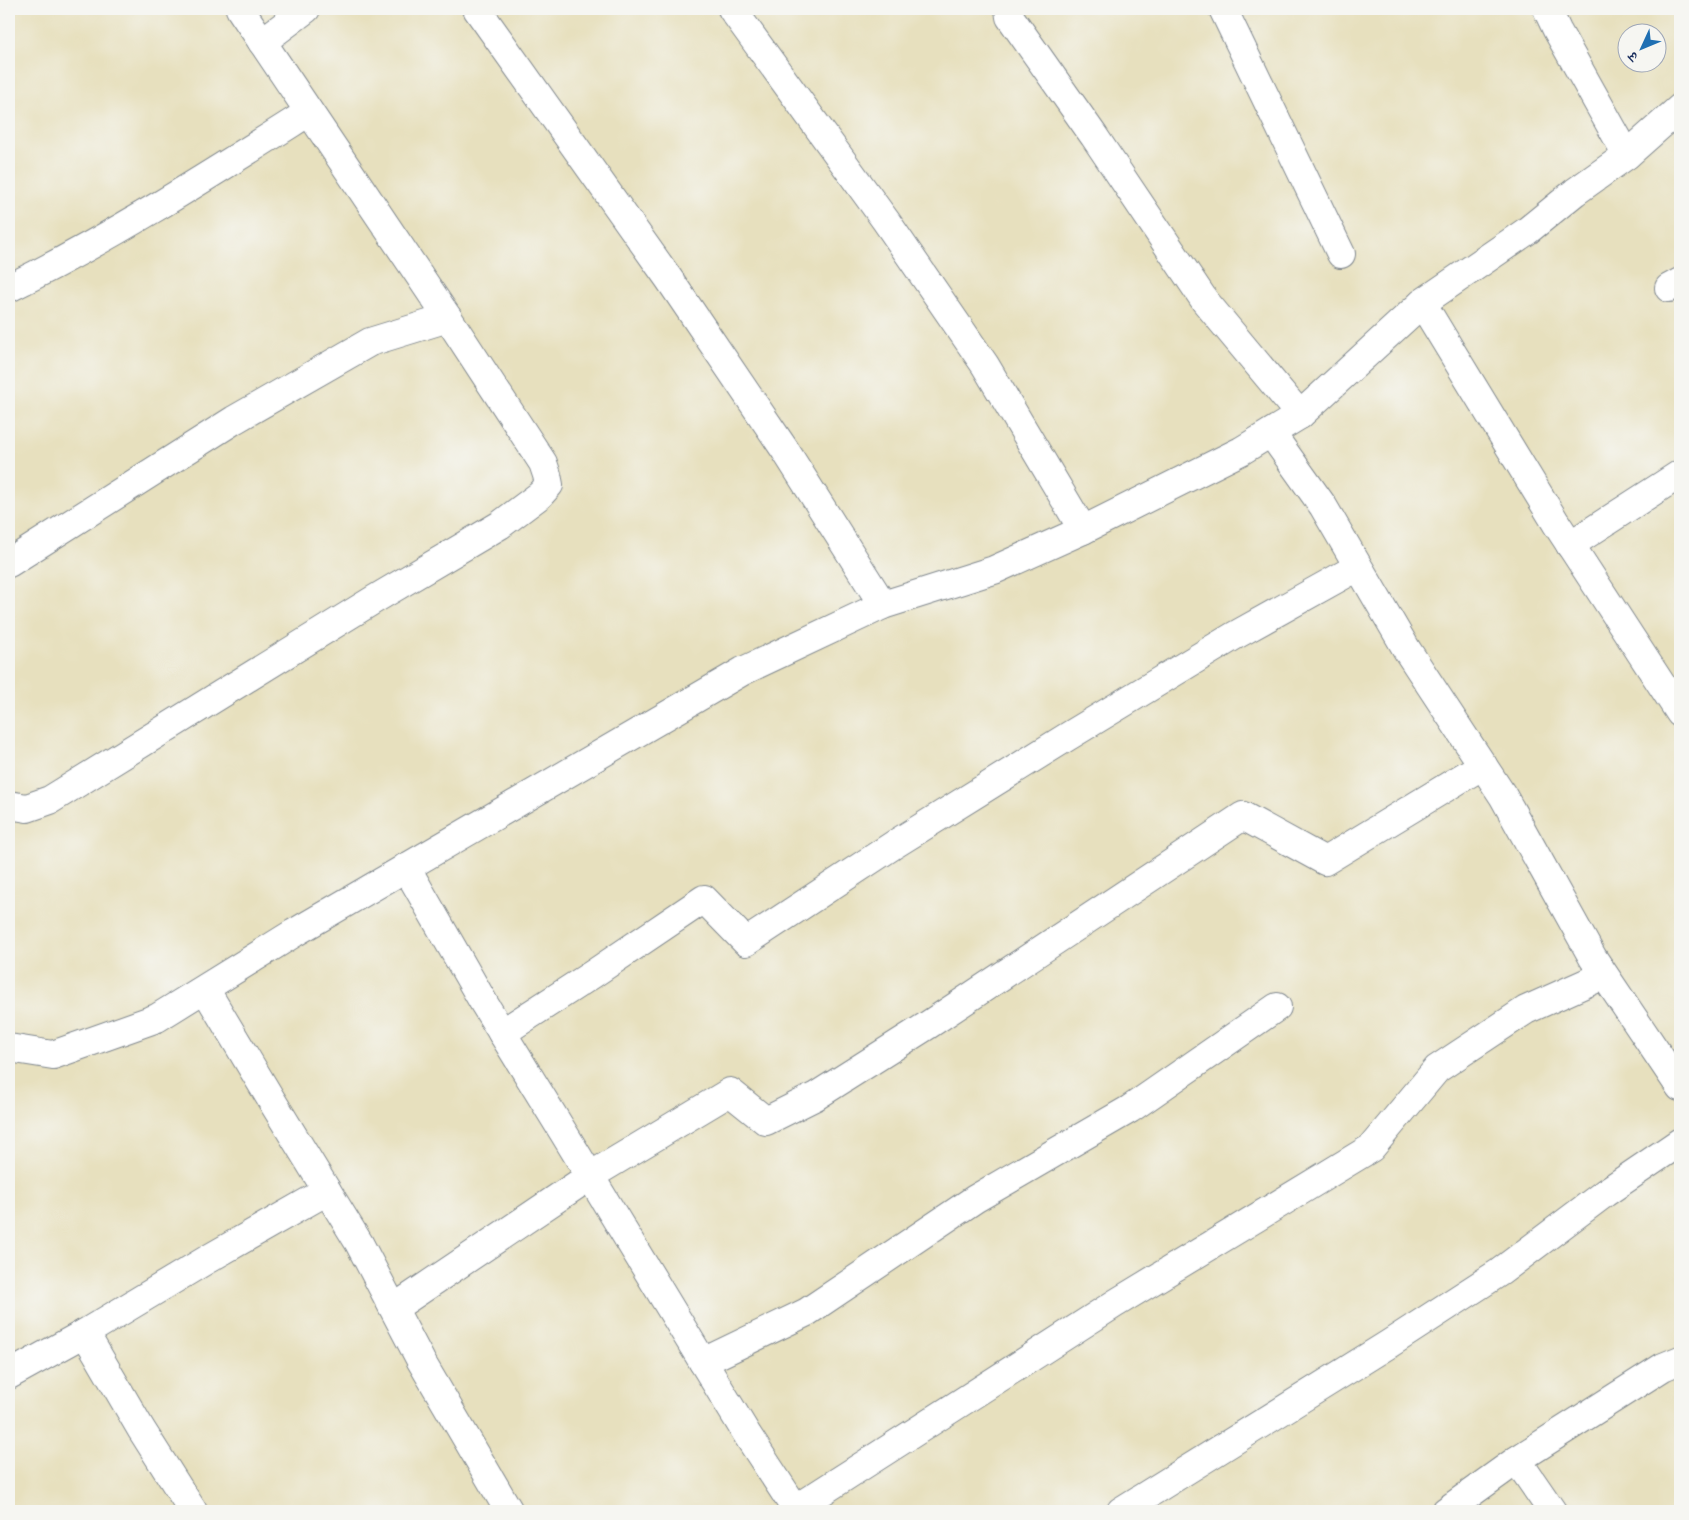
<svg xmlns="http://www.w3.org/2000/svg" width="1689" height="1520" font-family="'Libre Bodoni','Noto Serif Devanagari',serif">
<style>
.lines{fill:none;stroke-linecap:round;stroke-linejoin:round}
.minor-casing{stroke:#81888e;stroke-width:30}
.minor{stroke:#fff;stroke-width:28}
</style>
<rect width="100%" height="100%" fill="#f6f6f2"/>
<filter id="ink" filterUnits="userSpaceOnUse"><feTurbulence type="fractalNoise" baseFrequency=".02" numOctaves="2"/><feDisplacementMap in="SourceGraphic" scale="10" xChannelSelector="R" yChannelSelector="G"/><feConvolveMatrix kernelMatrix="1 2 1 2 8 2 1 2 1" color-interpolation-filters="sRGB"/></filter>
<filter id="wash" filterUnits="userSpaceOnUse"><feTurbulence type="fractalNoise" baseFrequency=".0096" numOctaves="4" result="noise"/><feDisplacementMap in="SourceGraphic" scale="20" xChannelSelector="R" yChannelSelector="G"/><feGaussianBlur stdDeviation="1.12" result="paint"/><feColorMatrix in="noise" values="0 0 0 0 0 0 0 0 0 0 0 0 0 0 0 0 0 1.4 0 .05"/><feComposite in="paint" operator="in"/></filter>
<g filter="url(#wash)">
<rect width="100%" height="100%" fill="#e7e0be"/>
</g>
<g filter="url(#ink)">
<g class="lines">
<!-- minor casing -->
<g class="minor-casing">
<g id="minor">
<polyline points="477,9 669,279 785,450 883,605"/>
<polyline points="732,9 886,221 985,365 1083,530"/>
<polyline points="1009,9 1010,17 1094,136 1205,301 1300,415"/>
<polyline points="1223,9 1341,254"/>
<polyline points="1547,9 1557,30 1627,155"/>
<polyline points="262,42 306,9"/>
<path d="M 9,288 C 113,237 211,174 309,112"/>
<polyline points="1669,288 1680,282"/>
<polyline points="1422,303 1556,523 1680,713"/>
<polyline points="1271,433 1323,506 1407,650 1503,796 1593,958 1680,1087"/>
<polyline points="1570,545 1680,474"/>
<polyline points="9,563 234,420 370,342 448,318"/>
<polyline points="9,805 27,808 50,800 375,599 500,525 540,495 549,485 547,475 543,463 448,318 240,9"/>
<polyline points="406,867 485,1005 565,1135 748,1436 797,1511"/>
<polyline points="205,989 272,1101 359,1243 421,1361 509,1511"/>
<polyline points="502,1033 593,974 704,899 746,942 895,844 1067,737 1234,636 1358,567"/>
<polyline points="9,1048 53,1055 157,1018 294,933 743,671 883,605 994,570 1083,530 1241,451 1300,415 1422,303 1527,231 1575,192 1627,155 1680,108"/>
<polyline points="394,1308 590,1176 730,1092 766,1121 816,1096 928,1025 1243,816 1325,861 1483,765"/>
<polyline points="85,1333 141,1429 193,1511"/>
<polyline points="703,1362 807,1312 975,1199 1130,1109 1277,1007"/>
<polyline points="9,1375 85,1333 208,1259 327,1191"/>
<polyline points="1517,1460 1552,1511"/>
<polyline points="795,1509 1116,1303 1371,1148 1437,1069 1526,1010 1604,975"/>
<polyline points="1121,1511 1389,1344 1500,1272 1605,1193 1680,1142"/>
<polyline points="1446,1511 1517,1460 1663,1367 1680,1360"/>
</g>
</g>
<!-- minor -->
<use href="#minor" class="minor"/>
</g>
</g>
<!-- margin -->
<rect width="1689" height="1520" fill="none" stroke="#f6f6f2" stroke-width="30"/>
<!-- north arrow -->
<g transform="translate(1642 48) rotate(226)"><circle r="24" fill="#f6f6f2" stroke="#9ea6b7"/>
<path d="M0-4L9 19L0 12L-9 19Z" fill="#1f6fb2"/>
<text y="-8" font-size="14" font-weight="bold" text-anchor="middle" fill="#1b2f5e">उ</text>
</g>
</svg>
